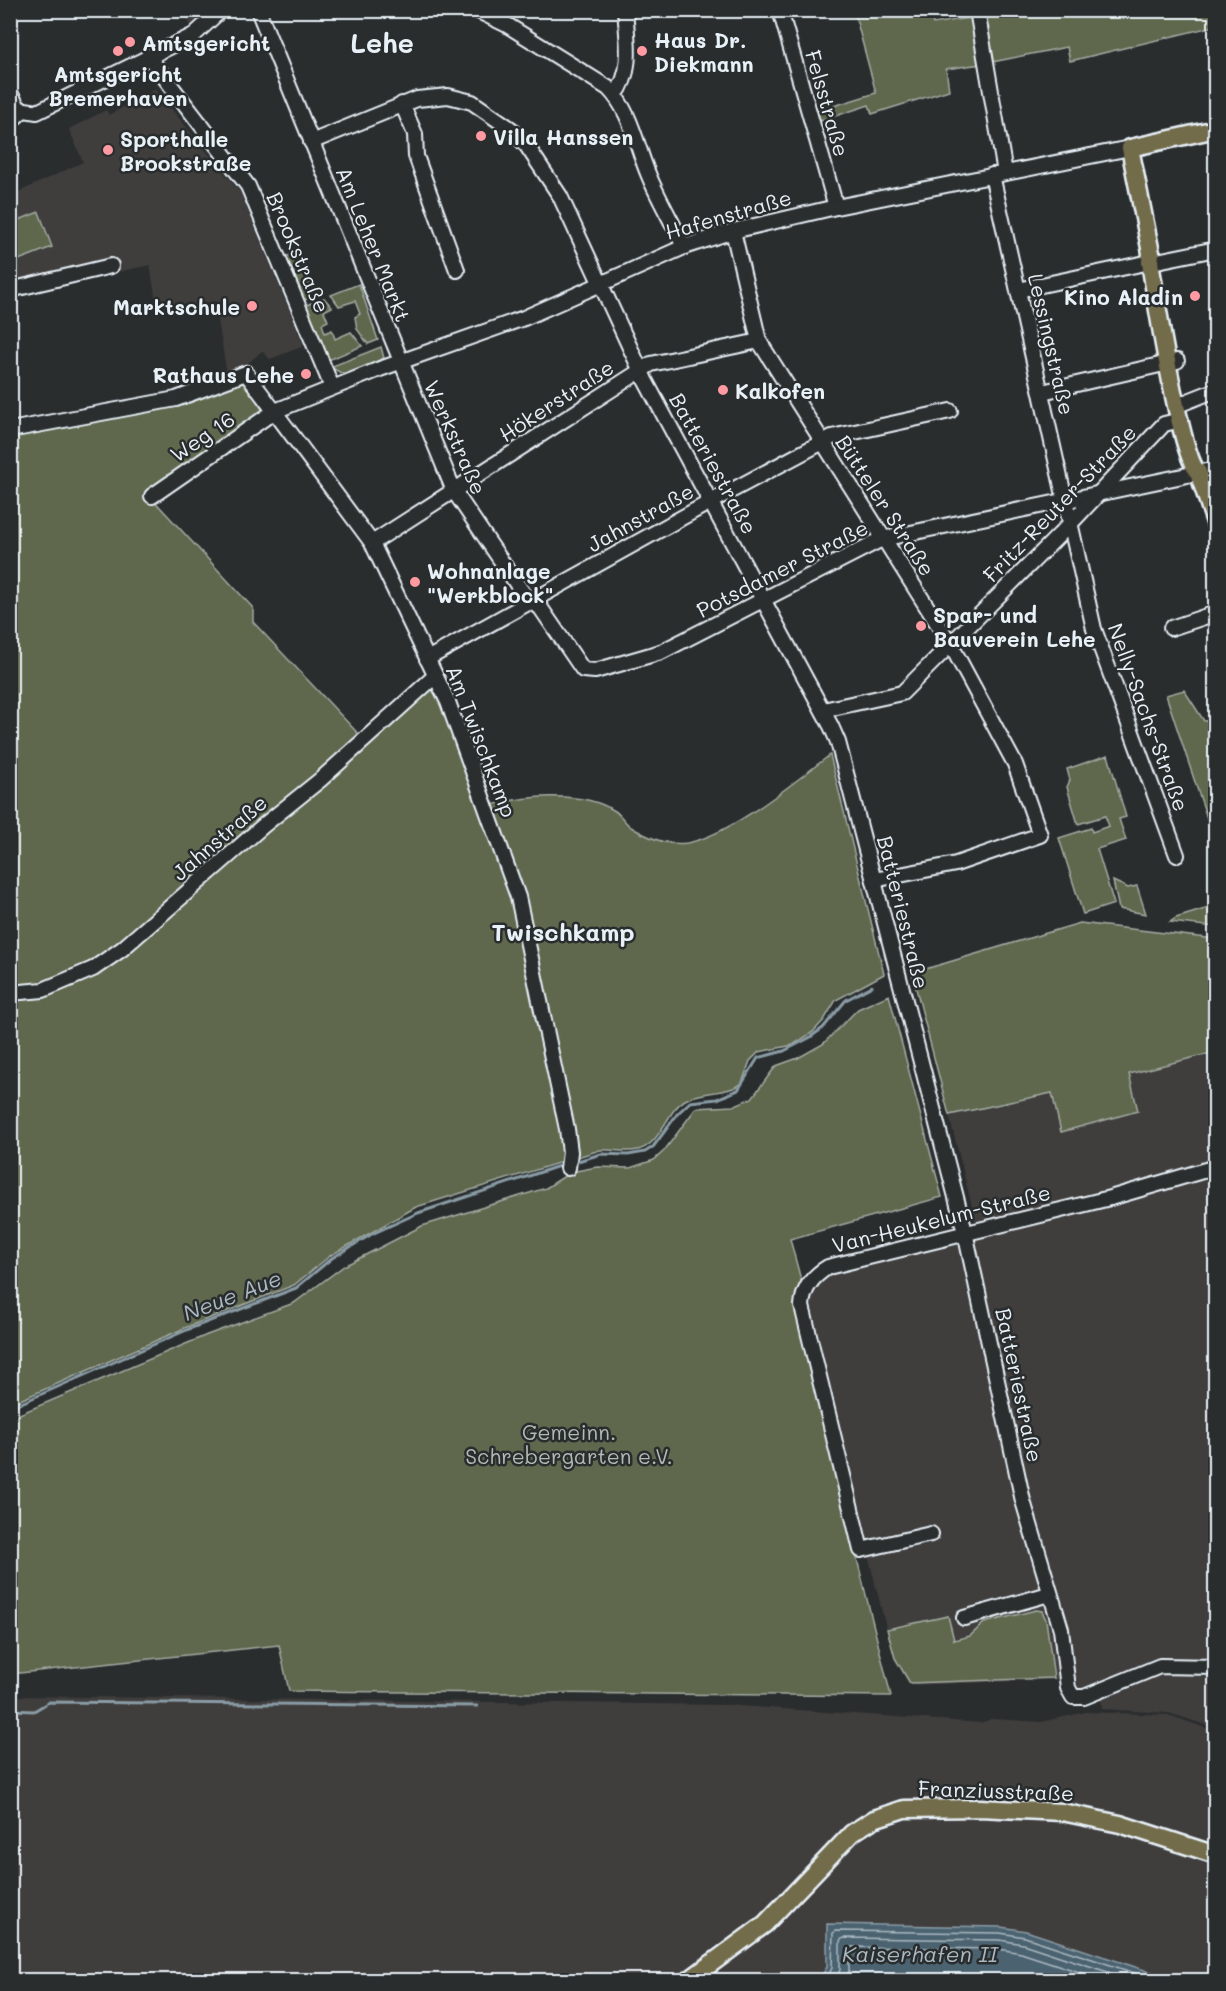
<svg xmlns="http://www.w3.org/2000/svg" width="1226" height="1991" font-family="Mali,sans-serif">
<style>
.built{fill:#403e3d}
.green{fill:#5e674e;stroke:#a3aca3;stroke-width:1.5}
.water{fill:#4c6370;stroke:#8a9ca6;stroke-width:1.5}
.lines{fill:none;stroke-linecap:round;stroke-linejoin:round}
.shore{stroke:#aab8c2;stroke-width:1.5}
.stream{stroke:#8a9ca6;stroke-width:3}
.minor-casing{stroke:#e8f1f8;stroke-width:18}
.major-casing{stroke:#e8f1f8;stroke-width:21}
.minor{stroke:#2a2d2e;stroke-width:14}
.major{stroke:#736c4b;stroke-width:16}
.poi-dot{fill:#ff9aa2;stroke:#2a2d2e;stroke-width:2}
.labels{text-anchor:middle;dominant-baseline:central;stroke-width:5;stroke-linejoin:round;paint-order:stroke}
.poi-label{font-size:21px;font-weight:bold;fill:#e8f1f8;stroke:#2a2d2e;text-anchor:start}
.street-label{font-size:21px;fill:#e8f1f8;stroke:#2a2d2e}
.park-label{font-size:21px;fill:#b1bab4;stroke:#2a2d2e}
.water-label{font-size:22px;font-style:italic;fill:#aab8c2;stroke:#2a2d2e}
.quarter-label{font-size:24px;font-weight:bold;fill:#e8f1f8;stroke:#2a2d2e}
.district-label{font-size:27px;font-weight:bold;fill:#e8f1f8;stroke:#2a2d2e}
</style>
<rect width="100%" height="100%" fill="#2a2d2e"/>
<filter id="ink" filterUnits="userSpaceOnUse"><feTurbulence type="fractalNoise" baseFrequency=".0167" numOctaves="2"/><feDisplacementMap in="SourceGraphic" scale="12" xChannelSelector="R" yChannelSelector="G"/><feConvolveMatrix kernelMatrix="1 2 1 2 8 2 1 2 1" color-interpolation-filters="sRGB"/></filter>
<g filter="url(#ink)">
<!-- built -->
<g class="built">
<polygon points="182,11 212,11 192,27"/>
<polygon points="155,89 240,192 304,346 270,359 262,351 239,371 227,375 215,301 158,312 150,265 108,274 105,262 11,285 10,196 83,162 69,129 106,110 109,115"/>
<polygon points="1215,1052 1215,1659 1162,1659 1078,1690 1077,1679 909,1685 894,1659 807,1310 812,1286 830,1271 979,1234 949,1115 1052,1093 1061,1132 1129,1074"/>
<polygon points="1160,1674 1215,1676 1215,1728 1169,1713 1102,1709 1101,1697"/>
<polygon points="11,1696 727,1705 980,1723 991,1719 1041,1722 1086,1712 1168,1715 1215,1731 1215,1980 1175,1980 1026,1931 1001,1927 828,1924 827,1968 819,1980 703,1980 794,1901 787,1887 764,1913 712,1949 675,1980 11,1980"/>
</g>
<!-- green -->
<g class="green">
<polygon points="854,11 930,11 933,24 974,17 981,64 946,69 949,90 872,114 869,105 820,121 817,111 876,93"/>
<polygon points="983,11 1215,11 1215,26 1070,61 1067,47 992,62"/>
<polygon points="39,212 52,247 11,263 11,223"/>
<polygon points="291,255 319,294 302,301 284,257"/>
<polygon points="359,284 378,340 368,344 357,329 355,317 360,314 355,301 339,306 331,295"/>
<polygon points="324,298 332,307 324,311 328,321 322,324 325,333 332,330 335,339 351,332 362,346 326,361 304,306"/>
<polygon points="381,347 384,358 345,375 330,367"/>
<path d="M 244,380 L 266,412 L 148,494 L 253,608 L 253,622 L 367,743 L 430,687 L 444,707 L 482,808 C 518,796 581,789 615,811 C 621,815 625,823 631,827 C 647,837 668,846 687,843 C 731,835 794,782 830,755 L 884,974 L 836,1000 L 824,1020 L 813,1032 L 793,1045 L 759,1052 L 750,1061 L 742,1083 L 736,1087 C 720,1094 700,1091 685,1100 C 666,1111 661,1145 638,1150 C 625,1153 612,1149 600,1150 L 416,1207 L 331,1255 L 294,1285 L 187,1327 L 11,1404 L 11,436 Z"/>
<polygon points="1184,690 1204,721 1215,720 1216,820 1213,822 1208,821 1166,695"/>
<polygon points="1108,755 1126,817 1119,819 1126,840 1097,849 1114,904 1083,914 1059,838 1091,828 1092,832 1109,826 1105,816 1078,824 1067,787 1070,780 1067,769"/>
<polygon points="1113,881 1128,888 1137,886 1146,914 1119,909"/>
<polygon points="1215,906 1215,927 1170,922 1176,918"/>
<polygon points="1080,923 1215,939 1215,1052 1129,1074 1138,1111 1061,1132 1052,1093 949,1115 912,973"/>
<polygon points="889,995 942,1197 790,1239 801,1280 795,1309 891,1696 289,1691 279,1645 11,1674 10,1418 207,1335 294,1303 344,1266 422,1226 546,1188 571,1172 597,1167 630,1168 654,1160 664,1151 696,1108 733,1106 752,1098 776,1066 798,1058 823,1044 858,1009"/>
<polygon points="1036,1610 1042,1611 1046,1620 1054,1678 910,1683 895,1658 887,1629 948,1616 954,1640 970,1636 984,1623"/>
</g>
<!-- water -->
<polygon class="water" points="827,1924 1001,1927 1026,1931 1175,1980 819,1980 827,1967"/>
<g class="lines">
<!-- shore -->
<g class="shore">
<polyline points="826,1980 832,1968 833,1933 836,1931 1000,1933 1025,1937 1156,1980"/>
<polyline points="835,1980 840,1970 840,1941 843,1938 1000,1940 1023,1944 1132,1980"/>
<polyline points="845,1980 849,1971 849,1950 852,1947 999,1949 1021,1953 1104,1980"/>
</g>
<!-- stream -->
<g class="stream">
<polyline points="540,967 556,1046"/>
<polyline points="575,1155 578,1161 601,1154 628,1155 645,1152 653,1147 678,1113 690,1102 717,1099 738,1090 758,1058 784,1051 809,1038 823,1028 846,1000 872,986"/>
<polyline points="10,1408 189,1329 296,1288 332,1258 372,1234 418,1213 559,1166"/>
<polyline points="10,1710 34,1711 49,1702 477,1706"/>
</g>
<!-- minor casing -->
<g class="minor-casing">
<g id="minor">
<polyline points="258,10 454,491 529,602 540,607 583,670 595,671 661,652 882,539 1216,469"/>
<path d="M 476,10 L 507,25 L 608,88 C 632,112 636,146 649,176 C 659,200 673,223 684,247"/>
<polyline points="780,10 836,207"/>
<polyline points="977,10 1005,173"/>
<polyline points="148,56 248,186 332,387"/>
<polyline points="10,93 19,109 37,112 194,35 221,10"/>
<path d="M 615,95 C 634,72 627,38 625,10"/>
<polyline points="402,104 415,134 416,156 457,270"/>
<polyline points="10,122 22,111"/>
<polyline points="311,142 417,99 448,96 472,102 511,129 527,146 560,196 645,380 831,726 838,742 965,1232 1023,1501 1061,1629 1068,1688 1073,1697 1084,1697 1160,1666 1216,1667"/>
<polyline points="992,175 1094,629 1177,855"/>
<polyline points="733,231 759,341 951,645 1015,764 1040,835 956,864 874,880"/>
<polyline points="1157,261 1216,249"/>
<polyline points="10,290 111,266"/>
<polyline points="1018,290 1150,262"/>
<polyline points="1042,392 1177,361"/>
<polyline points="1178,405 1216,390"/>
<polyline points="10,430 176,399 246,373 372,543 448,702 518,897 567,1129 570,1152 568,1168"/>
<polyline points="152,496 275,411 380,369 524,318 684,247 733,231 836,207 1130,148"/>
<polyline points="372,543 651,364 759,341"/>
<polyline points="1171,628 1216,613"/>
<polyline points="427,659 712,501 832,437 950,411"/>
<polyline points="823,710 902,693 1071,523 1164,424 1181,420"/>
<polyline points="10,993 43,990 93,969 122,949 264,825 320,780 435,676"/>
<path d="M 931,1534 L 861,1550 L 802,1306 C 803,1288 813,1276 828,1267 L 1110,1198 L 1216,1167"/>
<polyline points="964,1618 1049,1594"/>
</g>
</g>
<!-- major casing -->
<g class="major-casing">
<g id="major">
<path d="M 1216,129 L 1130,148 L 1151,253 L 1150,262 C 1155,293 1181,460 1198,472 L 1216,525"/>
<polyline points="689,1980 765,1924 852,1833 874,1819 904,1809 980,1808 1062,1812 1120,1824 1216,1855"/>
</g>
</g>
<!-- minor -->
<use href="#minor" class="minor"/>
<!-- major -->
<use href="#major" class="major"/>
</g>
</g>
<!-- markers -->
<g class="poi-dot">
<circle cx="130" cy="42" r="6"/>
<circle cx="118" cy="51" r="6"/>
<circle cx="642" cy="51" r="6"/>
<circle cx="481" cy="136" r="6"/>
<circle cx="108" cy="150" r="6"/>
<circle cx="1195" cy="296" r="6"/>
<circle cx="252" cy="306" r="6"/>
<circle cx="306" cy="374" r="6"/>
<circle cx="723" cy="390" r="6"/>
<circle cx="415" cy="582" r="6"/>
<circle cx="921" cy="626" r="6"/>
</g>
<g class="labels">
<!-- poi labels -->
<g class="poi-label">
<text x="654" y="39">Haus Dr.<tspan x="654" dy="24">Diekmann</tspan></text>
<text x="142" y="42">Amtsgericht</text>
<text x="118" y="73" text-anchor="middle">Amtsgericht<tspan x="118" dy="24">Bremerhaven</tspan></text>
<text x="493" y="136">Villa Hanssen</text>
<text x="120" y="138">Sporthalle<tspan x="120" dy="24">Brookstraße</tspan></text>
<text x="1183" y="296" text-anchor="end">Kino Aladin</text>
<text x="240" y="306" text-anchor="end">Marktschule</text>
<text x="294" y="374" text-anchor="end">Rathaus Lehe</text>
<text x="735" y="390">Kalkofen</text>
<text x="427" y="570">Wohnanlage<tspan x="427" dy="24">"Werkblock"</tspan></text>
<text x="933" y="614">Spar- und<tspan x="933" dy="24">Bauverein Lehe</tspan></text>
</g>
<!-- street labels -->
<g class="street-label">
<text transform="translate(828 103) rotate(74)">Felsstraße</text>
<text transform="translate(728 214) rotate(-16)">Hafenstraße</text>
<text transform="translate(374 244) rotate(68)">Am Leher Markt</text>
<text transform="translate(299 252) rotate(67)">Brookstraße</text>
<text transform="translate(1052 344) rotate(77)">Lessingstraße</text>
<text transform="translate(556 400) rotate(-33)">Hökerstraße</text>
<text transform="translate(202 436) rotate(-34)">Weg 16</text>
<text transform="translate(456 437) rotate(66)">Werkstraße</text>
<text transform="translate(714 463) rotate(61)">Batteriestraße</text>
<text transform="translate(1059 503) rotate(-46)">Fritz-Reuter-Straße</text>
<text transform="translate(886 505) rotate(57)">Bütteler Straße</text>
<text transform="translate(640 517) rotate(-29)">Jahnstraße</text>
<text transform="translate(782 568) rotate(-27)">Potsdamer Straße</text>
<text transform="translate(1149 717) rotate(70)">Nelly-Sachs-Straße</text>
<text transform="translate(482 741) rotate(69)">Am Twischkamp</text>
<text transform="translate(219 837) rotate(-41)">Jahnstraße</text>
<text transform="translate(904 912) rotate(76)">Batteriestraße</text>
<text transform="translate(941 1218) rotate(-14)">Van-Heukelum-Straße</text>
<text transform="translate(1020 1385) rotate(78)">Batteriestraße</text>
<text transform="translate(996 1790) rotate(2)">Franziusstraße</text>
</g>
<!-- park labels -->
<g class="park-label">
<text x="569" y="1431">Gemeinn.<tspan x="569" dy="24">Schrebergarten e.V.</tspan></text>
</g>
<!-- water labels -->
<g class="water-label">
<text transform="translate(232 1295) rotate(-21)">Neue Aue</text>
<text x="920" y="1953">Kaiserhafen II</text>
</g>
<!-- quarter labels -->
<g class="quarter-label">
<text x="563" y="931">Twischkamp</text>
</g>
<!-- district labels -->
<g class="district-label">
<text x="382" y="42">Lehe</text>
</g>
</g>
<!-- margin -->
<rect width="1226" height="1991" fill="none" stroke="#2a2d2e" stroke-width="36"/>
<rect x="18" y="18" width="1190" height="1955" fill="none" stroke="#e8f1f8" stroke-width="2" filter="url(#ink)"/>
</svg>
